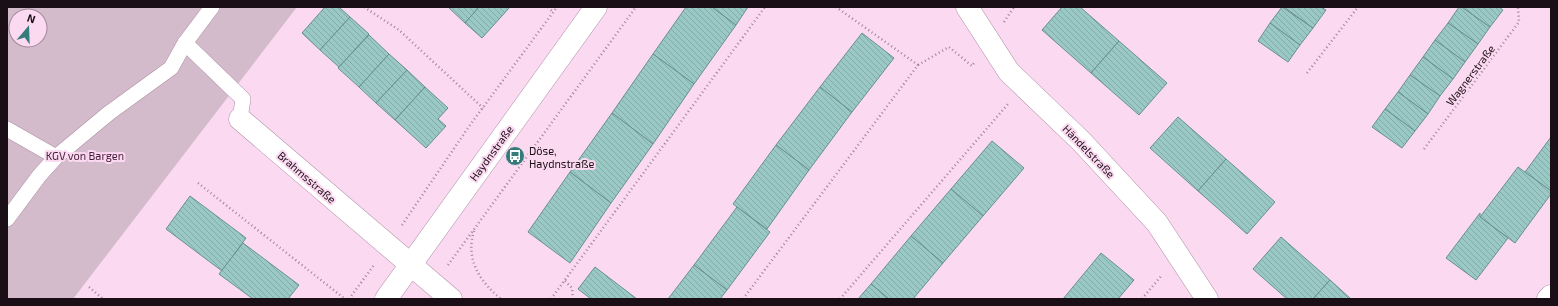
<svg xmlns="http://www.w3.org/2000/svg" width="1558" height="306" font-family="'Exo 2',sans-serif">
<style>
.green{fill:#d4bbcc;fill-rule:evenodd}
.building{fill:url(#building-back-hatch);stroke:#65918f}
.lines{fill:none;stroke-linecap:round;stroke-linejoin:round}
.service-casing{stroke:#af8fa5;stroke-width:16}
.minor-casing{stroke:#af8fa5;stroke-width:23}
.tertiary-casing{stroke:#af8fa5;stroke-width:23}
.path{stroke:#9f8697;stroke-width:2.5;stroke-dasharray:1 3;stroke-linecap:butt}
.service{stroke:#fff;stroke-width:15}
.minor{stroke:#fff;stroke-width:22}
.tertiary{stroke:#fff;stroke-width:22}
.labels{text-anchor:middle;dominant-baseline:central;stroke-width:4;stroke-linejoin:round;paint-order:stroke}
.street-label{font-size:11px;fill:#1b0f17;stroke:#fbd9f0}
.poi-label{font-size:11px;fill:#1b0f17;stroke:#fbd9f0;text-anchor:start}
.park-label{font-size:11px;fill:#451b3b;stroke:#fbd9f0}
</style>
<defs>
<pattern id="building-back-hatch" width="6" height="6" patternUnits="userSpaceOnUse"><rect width="6" height="6" fill="#9ac8c5"/><path d="M-1 5l2 2M0 0l6 6M5-1l2 2" fill="none" stroke="#84aba8"/></pattern>
</defs>
<rect width="100%" height="100%" fill="#fbd9f0"/>
<!-- green -->
<path class="green" d="M 7,7 L 297,7 L 73,299 L 7,299 ZM 16,16 L 40,16 L 40,40 L 16,40 Z"/>
<!-- building -->
<g class="building">
<polygon points="325,7 339,7 350,17 320,50 302,33"/>
<polygon points="448,7 479,7 465,23"/>
<polygon points="479,7 510,7 482,38 465,23"/>
<polygon points="686,7 712,7 736,25 694,84 653,54"/>
<polygon points="712,7 748,7 736,25"/>
<polygon points="1062,7 1080,7 1119,41 1091,73 1042,30"/>
<polygon points="1282,7 1313,28 1300,45 1270,23"/>
<polygon points="1284,7 1321,7 1326,10 1313,28"/>
<polygon points="1459,7 1462,7 1490,27 1478,44 1448,23"/>
<polygon points="1462,7 1499,7 1503,10 1490,27"/>
<polygon points="350,17 369,34 339,67 320,50"/>
<polygon points="1270,23 1300,45 1288,62 1258,41"/>
<polygon points="1448,23 1478,44 1465,62 1435,40"/>
<polygon points="862,33 894,58 852,112 820,87"/>
<polygon points="369,35 389,54 359,87 338,68"/>
<polygon points="1435,40 1465,62 1453,79 1423,57"/>
<polygon points="1119,41 1167,83 1139,115 1091,73"/>
<polygon points="389,54 407,70 376,103 359,87"/>
<polygon points="653,54 694,84 653,144 612,113"/>
<polygon points="1423,57 1453,79 1440,96 1410,75"/>
<polygon points="407,70 425,87 395,120 376,103"/>
<polygon points="1410,75 1440,96 1428,114 1398,92"/>
<polygon points="425,87 448,108 438,119 446,126 426,148 395,120"/>
<polygon points="820,87 852,112 809,170 776,145"/>
<polygon points="1398,92 1428,114 1415,131 1385,109"/>
<polygon points="1385,109 1415,131 1402,148 1372,127"/>
<polygon points="612,113 653,144 611,203 570,172"/>
<polygon points="1178,117 1226,159 1198,191 1150,148"/>
<polygon points="1551,137 1551,191 1525,172"/>
<polygon points="992,141 1024,168 983,216 951,189"/>
<polygon points="776,145 809,170 767,229 733,204"/>
<polygon points="1226,159 1275,202 1247,234 1198,191"/>
<polygon points="1518,167 1551,191 1551,194 1515,243 1480,217"/>
<polygon points="570,172 611,203 570,263 528,232"/>
<polygon points="951,189 983,216 943,263 911,236"/>
<polygon points="190,196 246,238 222,271 166,229"/>
<polygon points="737,207 770,232 727,290 694,265"/>
<polygon points="1480,213 1480,217 1508,238 1476,280 1446,258"/>
<polygon points="911,236 943,263 913,299 889,299 871,284"/>
<polygon points="1281,237 1330,280 1313,299 1287,299 1253,269"/>
<polygon points="243,243 299,285 288,299 253,299 219,274"/>
<polygon points="1101,253 1134,280 1118,299 1063,299"/>
<polygon points="694,265 727,290 720,299 668,299"/>
<polygon points="595,267 637,299 591,299 578,289"/>
<polygon points="1330,280 1351,299 1313,299"/>
<polygon points="871,284 889,299 858,299"/>
</g>
<g class="lines">
<!-- service casing -->
<g class="service-casing">
<g id="service">
<polyline points="185,43 243,99 240,119"/>
<polyline points="7,129 56,157 109,113 171,68 185,43 212,7"/>
<polyline points="7,219 39,176 56,157"/>
</g>
</g>
<!-- minor casing -->
<g class="minor-casing">
<g id="minor">
<polyline points="967,7 1009,72 1081,141 1157,223 1207,299"/>
<polyline points="240,119 451,299"/>
<polyline points="1548,299 1551,296"/>
</g>
</g>
<!-- tertiary casing -->
<g class="tertiary-casing">
<polyline id="tertiary" points="386,299 596,7"/>
</g>
<!-- path -->
<g class="path">
<polyline points="364,7 399,30 483,108"/>
<polyline points="548,7 553,12"/>
<polyline points="1004,22 1014,7"/>
<polyline points="918,65 949,47 972,66 974,63"/>
<polyline points="1307,73 1358,7"/>
<polyline points="1424,149 1519,22 1518,7"/>
<polyline points="198,183 345,299"/>
<polyline points="402,225 470,125 557,7"/>
<path d="M 474,231 C 465,259 480,282 501,299"/>
<polyline points="448,265 636,7"/>
<polyline points="565,281 572,288 573,299"/>
<polyline points="89,287 103,299"/>
<polyline points="349,299 374,265"/>
<polyline points="551,299 765,7"/>
<polyline points="743,299 918,65 836,7"/>
<polyline points="840,299 1008,104"/>
<polyline points="1142,299 1162,275"/>
</g>
<!-- service -->
<use href="#service" class="service"/>
<!-- minor -->
<use href="#minor" class="minor"/>
<!-- tertiary -->
<use href="#tertiary" class="tertiary"/>
</g>
<!-- icons -->
<defs>
<g id="bus-disc" transform="scale(1)"><circle r="9.5" fill="#347c7a" stroke="#fbd9f0"/><path d="M-5-6H5V4H4V6H2V4H-2V6H-4V4H-5ZM-3.5-4V0h7V-4ZM-3.5 1.2v1.5H-2V1.2ZM2 1.2v1.5H3.5V1.2Z" fill="#fff"/></g>
</defs>
<g fill-rule="evenodd">
<use href="#bus-disc" x="515" y="156"/>
</g>
<g class="labels">
<!-- street labels -->
<g class="street-label">
<text transform="translate(1470 75) rotate(-53)">Wagnerstraße</text>
<text transform="translate(1089 151) rotate(46)">Händelstraße</text>
<text transform="translate(491 153) rotate(-54)">Haydnstraße</text>
<text transform="translate(307 177) rotate(41)">Brahmsstraße</text>
</g>
<!-- poi labels -->
<g class="poi-label">
<text x="529" y="150">Döse,<tspan x="529" dy="13">Haydnstraße</tspan></text>
</g>
<!-- park labels -->
<g class="park-label">
<text x="85" y="155">KGV von Bargen</text>
</g>
</g>
<!-- border -->
<rect width="1558" height="306" fill="none" stroke="#1b0f17" stroke-width="16"/>
<!-- north arrow -->
<g transform="translate(28 28) rotate(19)"><circle r="19" fill="#fbd9f0" stroke="#a18899"/>
<path d="M0-3L7 15L0 10L-7 15Z" fill="#347c7a"/>
<text y="-6" font-size="11" font-weight="bold" text-anchor="middle" fill="#1b0f17">N</text>
</g>
</svg>
